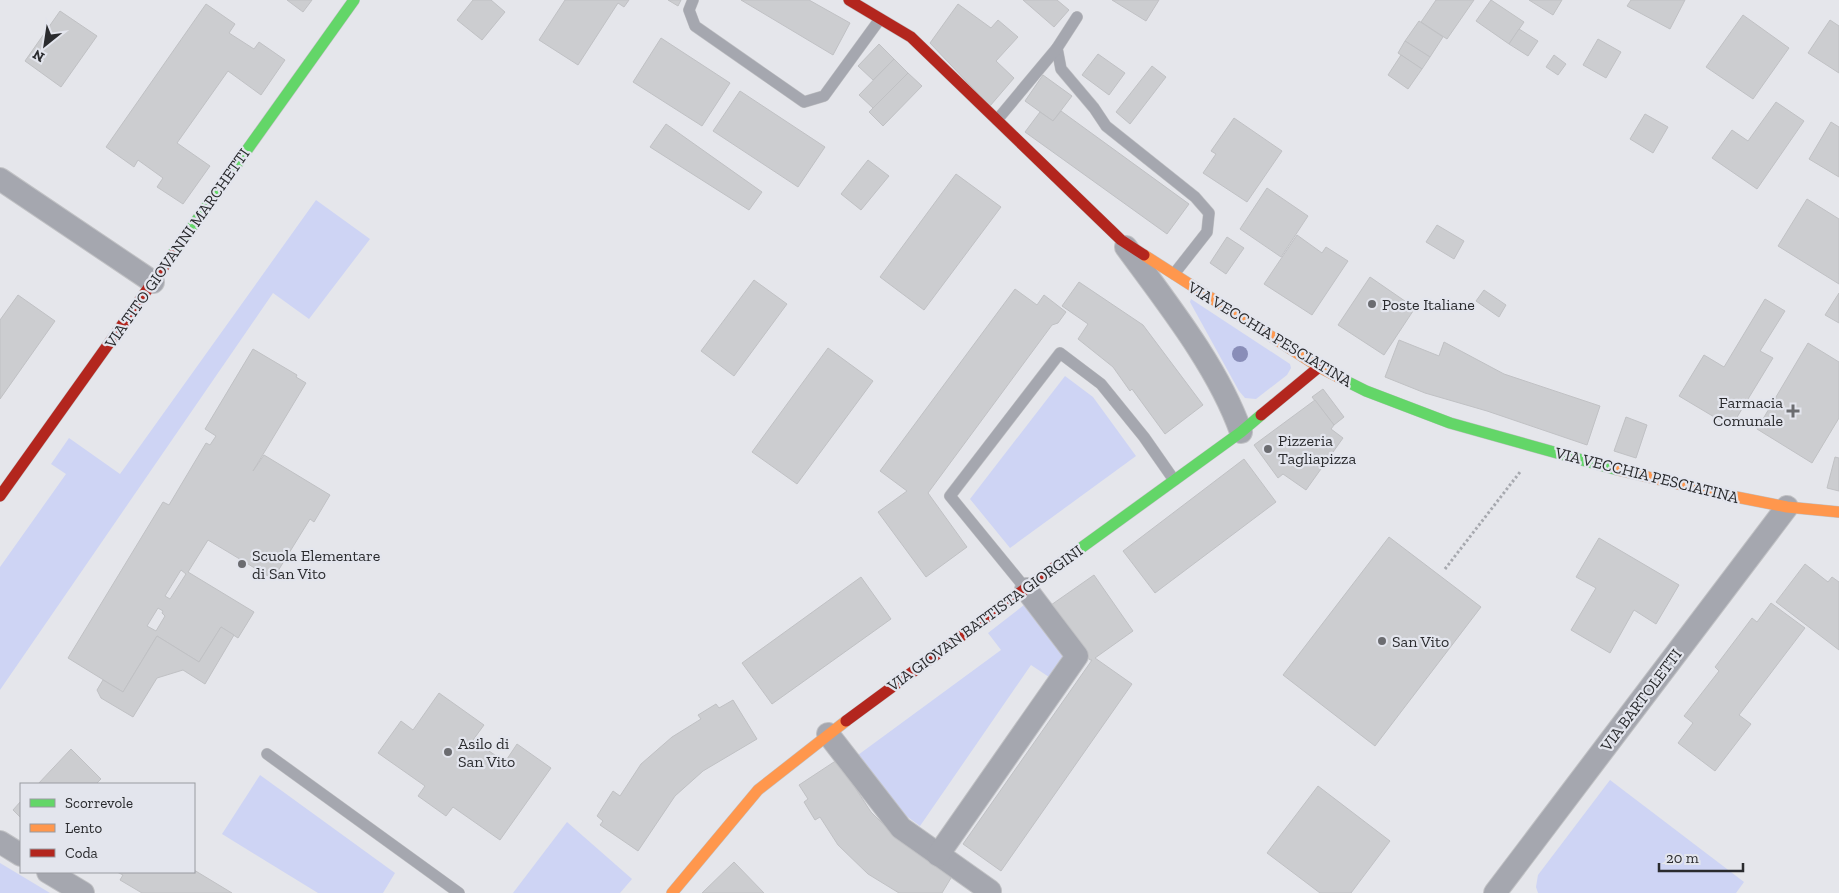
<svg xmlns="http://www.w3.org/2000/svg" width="1839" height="893" font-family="'Zilla Slab',serif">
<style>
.green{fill:#ced4f4}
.building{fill:#cccdd0;stroke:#c0c1c4;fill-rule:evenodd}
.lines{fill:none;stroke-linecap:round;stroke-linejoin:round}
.lane-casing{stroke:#c0c1c4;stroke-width:12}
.street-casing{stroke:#c0c1c4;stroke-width:24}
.fast-casing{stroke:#c0c1c4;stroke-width:12}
.slow-casing{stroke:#c0c1c4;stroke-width:12}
.jam-casing{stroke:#c0c1c4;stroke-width:12}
.path{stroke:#a7a9af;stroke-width:3;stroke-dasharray:2.5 2.5;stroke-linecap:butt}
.lane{stroke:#a5a7af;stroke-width:11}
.street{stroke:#a5a7af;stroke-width:22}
.fast{stroke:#63d668;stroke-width:11}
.slow{stroke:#ff974d;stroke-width:11}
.jam{stroke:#b3261e;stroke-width:11}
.tree{fill:#898db8}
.poi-dot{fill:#6b6c70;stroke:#e3e5ed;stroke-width:2}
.labels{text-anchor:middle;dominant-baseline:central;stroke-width:4.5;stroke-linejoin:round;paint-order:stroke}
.street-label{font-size:16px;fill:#2a2b2e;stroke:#e3e5ed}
.poi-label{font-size:16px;fill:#2a2b2e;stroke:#e3e5ed;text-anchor:start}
</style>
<rect width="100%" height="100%" fill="#e5e6eb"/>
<!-- green -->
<g class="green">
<polygon points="316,200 370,239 309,319 273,293 0,690 0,567 66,474 51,464 69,438 120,474"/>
<polygon points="1191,299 1290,364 1291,368 1287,375 1256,399 1245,398 1239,391 1190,302"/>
<polygon points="1065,376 1093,397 1136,456 1010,548 970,499"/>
<polygon points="1024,605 1065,654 1049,677 1031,665 920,826 905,815 858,755 1001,650 988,633"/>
<polygon points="260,775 395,873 383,893 318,893 222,834"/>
<polygon points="1610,780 1744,882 1736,893 1538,893 1536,887 1538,875"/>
<polygon points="567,822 632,879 620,893 513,893"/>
<polygon points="0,863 50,893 0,893"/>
</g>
<!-- building -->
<g class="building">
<polygon points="287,0 312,0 303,12"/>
<polygon points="473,0 491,0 505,12 482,40 457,20"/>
<polygon points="565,0 629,0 624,7 618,3 578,65 539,40"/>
<polygon points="668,0 681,0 678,6"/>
<polygon points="741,0 809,0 850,23 833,55"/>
<polygon points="1023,0 1057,0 1069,10 1054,27"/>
<polygon points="1112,0 1159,0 1146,21"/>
<polygon points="1436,0 1474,0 1447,39 1421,22"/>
<polygon points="1491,0 1524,22 1509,44 1476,21"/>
<polygon points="1529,0 1562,0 1553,15"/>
<polygon points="1631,0 1685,0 1670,29 1627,6"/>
<polygon points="206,4 235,24 229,33 254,49 259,42 285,60 261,95 228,71 177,143 210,166 183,204 157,187 163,178 138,160 134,167 106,147"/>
<polygon points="958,4 991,28 998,20 1018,37 996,61 1014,78 990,106 930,43"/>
<polygon points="60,11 97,36 61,87 25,61"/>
<polygon points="1743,15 1789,48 1753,99 1706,67"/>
<polygon points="1830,20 1839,26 1839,73 1808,53"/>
<polygon points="1419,21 1443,37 1430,57 1405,41"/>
<polygon points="1519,29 1538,41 1528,56 1509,44"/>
<polygon points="661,38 730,83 702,126 633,82"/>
<polygon points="1598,39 1621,52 1606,78 1583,65"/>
<polygon points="1405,41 1430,57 1422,69 1398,53"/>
<polygon points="879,44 894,59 873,80 858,66"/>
<polygon points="1098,54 1125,73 1109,95 1082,75"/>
<polygon points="1401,55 1422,69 1408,89 1388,75"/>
<polygon points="1554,55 1566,64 1558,75 1546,67"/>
<polygon points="894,59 908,73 873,108 859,95"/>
<polygon points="1152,66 1166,77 1130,124 1116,112"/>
<polygon points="908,73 922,86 883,126 869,112"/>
<polygon points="1043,75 1072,96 1053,121 1025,101"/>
<polygon points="740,91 825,147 798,187 713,131"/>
<polygon points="1776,102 1804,121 1757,189 1712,158 1732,130 1748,141"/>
<polygon points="1061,111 1189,204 1167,234 1025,132 1040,112 1053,121"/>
<polygon points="1645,114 1668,127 1653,153 1630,139"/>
<polygon points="1234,118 1282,151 1247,202 1203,173 1216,154 1211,151"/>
<polygon points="1831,122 1839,127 1839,177 1809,159"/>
<polygon points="666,124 762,192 749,210 650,147"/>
<polygon points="868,160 889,176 861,210 841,194"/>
<polygon points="956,174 1001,207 924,310 880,277"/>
<polygon points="1267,188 1308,216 1281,257 1240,229"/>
<polygon points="1807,199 1839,219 1839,284 1778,246"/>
<polygon points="1437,225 1464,241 1454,259 1426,242"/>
<polygon points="1297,235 1322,253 1326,247 1348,261 1312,315 1264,284"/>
<polygon points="1227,237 1244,248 1226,274 1210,263"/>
<polygon points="1370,277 1415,308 1384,355 1338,325"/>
<polygon points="754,280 787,304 734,376 701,351"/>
<polygon points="1079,282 1143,325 1203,405 1165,434 1132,389 1130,391 1113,367 1078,339 1088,324 1062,306"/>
<polygon points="1015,289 1037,305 1044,295 1066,312 1058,323 1052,325 928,493 967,547 926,577 878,512 907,491 880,471"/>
<polygon points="1484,290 1506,305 1499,317 1476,301"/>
<polygon points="1839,293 1839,323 1825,315"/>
<polygon points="18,295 55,321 0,399 0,320"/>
<polygon points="1765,299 1785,311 1760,351 1773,358 1731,427 1679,396 1704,355 1724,367"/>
<polygon points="1399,340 1439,356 1444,342 1504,374 1600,406 1587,445 1487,411 1425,393 1385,377"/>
<polygon points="1808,343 1839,362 1839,418 1812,463 1757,429"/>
<polygon points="828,348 873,381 797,484 752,452"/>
<path d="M 253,349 L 297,375 L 296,377 L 306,383 L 253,471 L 264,455 L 330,495 L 314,522 L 310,519 L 273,579 L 208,540 L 188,572 L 254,612 L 238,638 L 221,627 L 199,662 L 157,636 L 123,692 L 68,658 L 163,502 L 169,505 L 206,443 L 210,445 L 216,436 L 205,429 ZM 181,570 L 186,574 L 170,599 L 165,596 ZM 158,608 L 163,611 L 162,613 L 165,616 L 156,631 L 147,626 Z"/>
<polygon points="1323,389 1344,417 1334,425 1312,397"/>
<polygon points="1315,400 1334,425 1331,429 1343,438 1306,490 1283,474 1278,478 1254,445"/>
<polygon points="1626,417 1647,425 1636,458 1614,451"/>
<polygon points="1835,457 1839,458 1839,491 1827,488"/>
<polygon points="1244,459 1276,502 1155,593 1123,551"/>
<polygon points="1389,537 1481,607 1375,746 1283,675"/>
<polygon points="1599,538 1679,585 1656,624 1634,610 1610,653 1571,630 1596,588 1576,577"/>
<polygon points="1805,564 1828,582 1832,577 1839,582 1839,650 1776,602"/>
<polygon points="1094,575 1133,631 1095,658 1132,684 1001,871 963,844 1092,660 1090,660 1051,605"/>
<polygon points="861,577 891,619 772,704 742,663"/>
<polygon points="1771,603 1805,628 1739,715 1751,724 1715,771 1678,743 1693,723 1684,716 1719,671 1715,667 1752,618 1757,622"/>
<polygon points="221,627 234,635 205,684 183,670 157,678 133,717 101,698 97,690 103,680 123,692 157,636 199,662"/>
<polygon points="439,693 484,725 473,740 505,762 517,744 551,768 500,840 453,807 446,816 418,796 425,786 378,753 401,721 413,730"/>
<polygon points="733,700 757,739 703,771 675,796 638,851 600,825 603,821 597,816 613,791 620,796 641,764 672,737 701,719 698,715 716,704 719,708"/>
<polygon points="71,749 101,779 96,784 38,784"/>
<polygon points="837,760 871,812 898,839 954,873 942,893 899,893 868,874 838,845 820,817 815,820 804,802 808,799 799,785"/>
<polygon points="1318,786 1390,841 1351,893 1320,893 1267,853"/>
<polygon points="21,801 21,818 13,810"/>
<polygon points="734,862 764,893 702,893"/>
<polygon points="194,870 232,893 142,893 120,880 123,875 117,872 194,872"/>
</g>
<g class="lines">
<!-- lane casing -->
<g class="lane-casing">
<g id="lane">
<polyline points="693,0 689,10 695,26 804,102 824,96 880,19"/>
<polyline points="1077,17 1057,48 1061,69 1094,108 1106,126 1195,197 1209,213 1207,232 1174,274"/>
<polyline points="997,120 1057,48"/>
<polyline points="1026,589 950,496 1060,353 1101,384 1144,437 1174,480"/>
<polyline points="267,754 459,893"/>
</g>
</g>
<!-- street casing -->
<g class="street-casing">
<g id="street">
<polyline points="0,179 153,282"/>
<path d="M 1126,247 C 1167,303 1218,367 1241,432"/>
<polyline points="828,734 901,828 990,891 989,893"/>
<polyline points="0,842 21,855"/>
<polyline points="938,855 1077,656 1026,589"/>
<polyline points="48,872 83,893"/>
<polyline points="1495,893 1787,507"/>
</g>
</g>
<!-- fast casing -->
<g class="fast-casing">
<g id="fast">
<polyline points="172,255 354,0"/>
<polyline points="1342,379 1366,391 1450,423 1618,470"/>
<polyline points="1063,561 1241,432 1261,415"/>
</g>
</g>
<!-- slow casing -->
<g class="slow-casing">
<g id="slow">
<polyline points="1144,255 1319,367 1342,379"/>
<polyline points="1618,470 1721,494 1787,507 1839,512"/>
<polyline points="672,893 758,790 846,721"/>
</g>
</g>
<!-- jam casing -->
<g class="jam-casing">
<g id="jam">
<polyline points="849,0 911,37 1121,240 1144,255"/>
<polyline points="1261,415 1319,367"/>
<polyline points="0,496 172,255"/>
<polyline points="846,721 1063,561"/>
</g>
</g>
<!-- path -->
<polyline class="path" points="1445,569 1520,472"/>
<!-- lane -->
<use href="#lane" class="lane"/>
<!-- street -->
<use href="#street" class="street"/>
<!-- fast -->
<use href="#fast" class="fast"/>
<!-- slow -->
<use href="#slow" class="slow"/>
<!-- jam -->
<use href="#jam" class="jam"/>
</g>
<!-- trees -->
<circle class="tree" cx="1240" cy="354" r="8"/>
<!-- markers -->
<g class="poi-dot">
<circle cx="1372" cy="304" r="5"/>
<path d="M1790.5 403.5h5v5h5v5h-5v5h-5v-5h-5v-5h5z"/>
<circle cx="1268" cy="449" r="5"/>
<circle cx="242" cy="564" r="5"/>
<circle cx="1382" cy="641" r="5"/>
<circle cx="448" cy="752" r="5"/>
</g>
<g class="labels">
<!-- street labels -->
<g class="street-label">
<text transform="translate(177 248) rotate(-55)">VIA TITO GIOVANNI MARCHETTI</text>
<text transform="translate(1270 334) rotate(31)">VIA VECCHIA PESCIATINA</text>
<text transform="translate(1647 475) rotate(14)">VIA VECCHIA PESCIATINA</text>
<text transform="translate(985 618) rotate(-36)">VIA GIOVAN BATTISTA GIORGINI</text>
<text transform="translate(1641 700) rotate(-53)">VIA BARTOLETTI</text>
</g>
<!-- poi labels -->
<g class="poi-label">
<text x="1382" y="304">Poste Italiane</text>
<text x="1783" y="402" text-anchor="end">Farmacia<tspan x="1783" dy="18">Comunale</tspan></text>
<text x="1278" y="440">Pizzeria<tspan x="1278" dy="18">Tagliapizza</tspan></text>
<text x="252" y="555">Scuola Elementare<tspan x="252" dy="18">di San Vito</tspan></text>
<text x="1392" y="641">San Vito</text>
<text x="458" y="743">Asilo di<tspan x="458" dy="18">San Vito</tspan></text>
</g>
</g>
<!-- legend -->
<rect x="20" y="783" width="175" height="90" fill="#e3e5ed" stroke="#999ba1"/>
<rect x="30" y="799" width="25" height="8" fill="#63d668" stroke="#999ba1"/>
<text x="65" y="808" font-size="15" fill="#2a2b2e">Scorrevole</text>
<rect x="30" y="824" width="25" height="8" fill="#ff974d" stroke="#999ba1"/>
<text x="65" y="833" font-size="15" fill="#2a2b2e">Lento</text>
<rect x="30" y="849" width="25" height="8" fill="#b3261e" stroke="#999ba1"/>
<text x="65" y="858" font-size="15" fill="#2a2b2e">Coda</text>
<!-- north arrow -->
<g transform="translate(45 45) rotate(210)" stroke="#e3e5ed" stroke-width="4" paint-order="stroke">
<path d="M0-4L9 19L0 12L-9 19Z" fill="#2a2b2e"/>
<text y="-8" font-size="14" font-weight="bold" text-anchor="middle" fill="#2a2b2e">N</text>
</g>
<!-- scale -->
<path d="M1659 863v8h84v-8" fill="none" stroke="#2a2b2e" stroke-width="2.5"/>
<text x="1666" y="863" font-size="15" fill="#2a2b2e" stroke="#e3e5ed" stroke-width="4" paint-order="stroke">20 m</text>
</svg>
